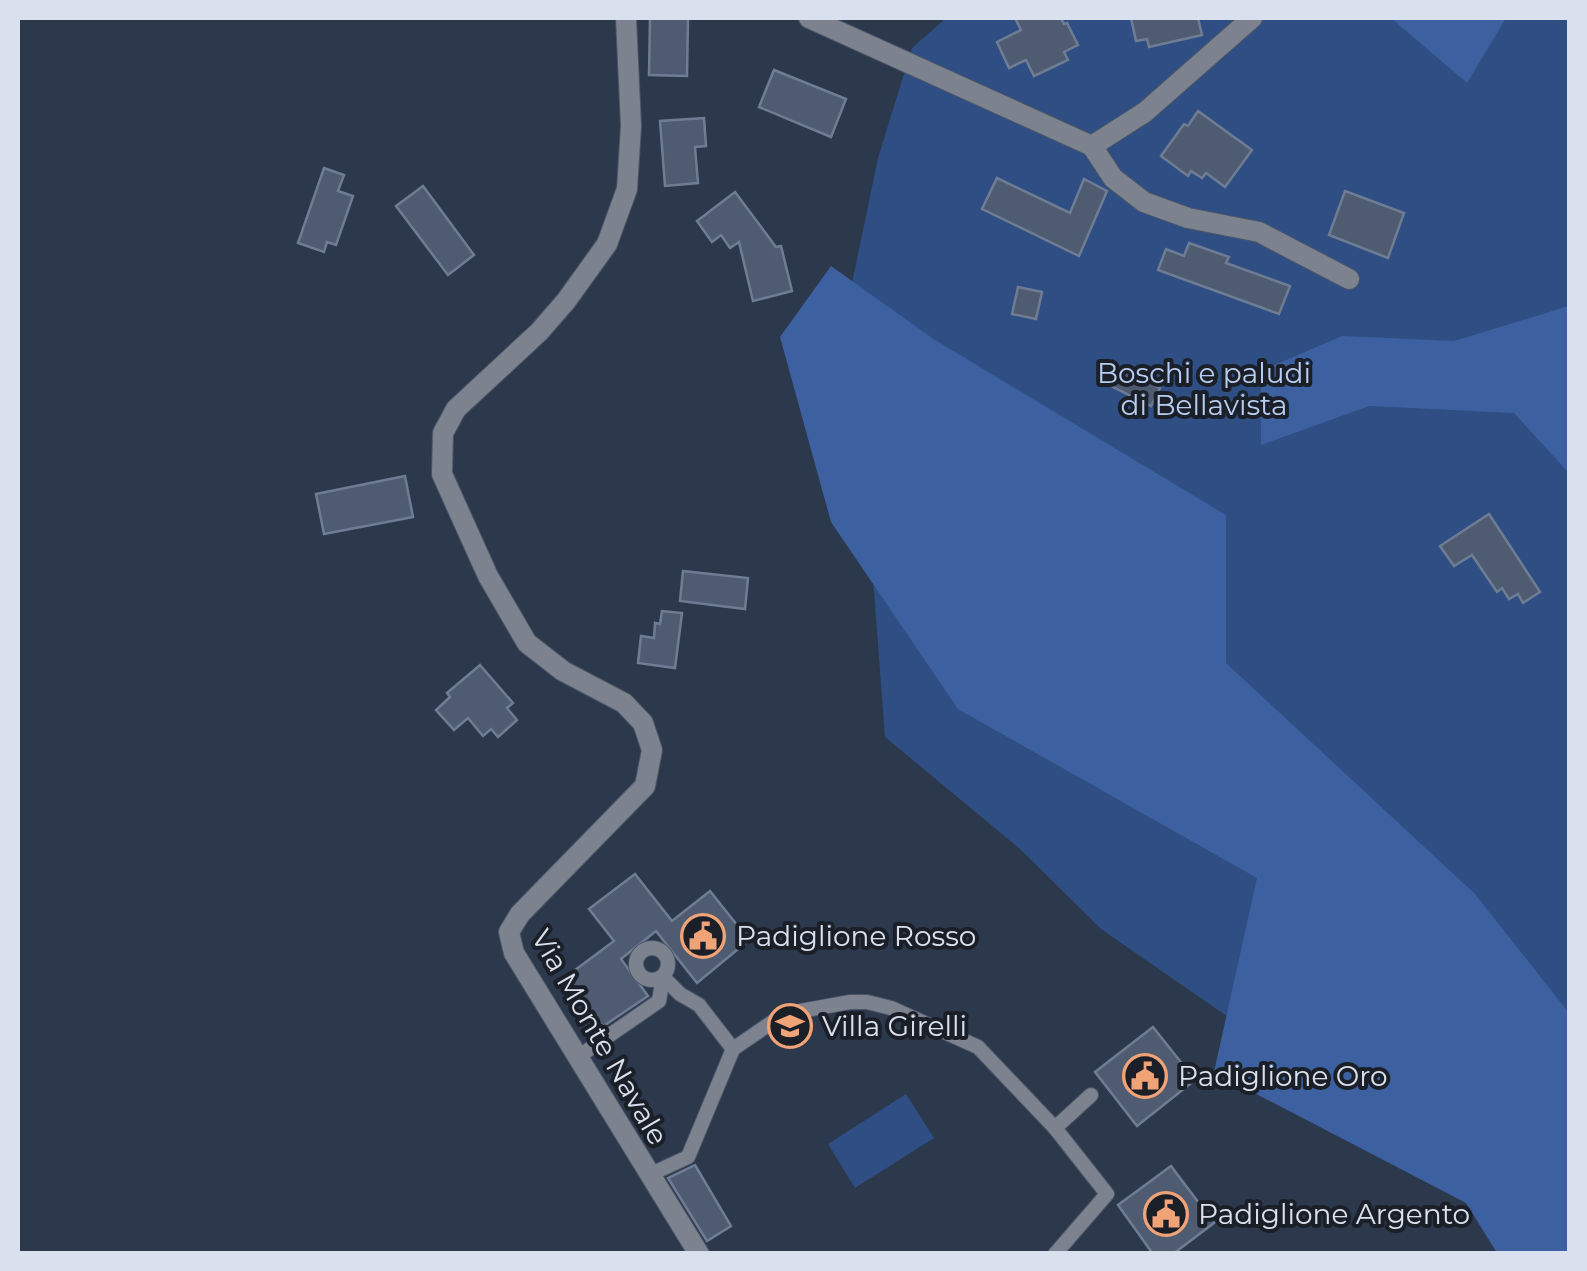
<svg xmlns="http://www.w3.org/2000/svg" width="1587" height="1271" font-family="Montserrat,sans-serif">
<style>
.green{fill:#2f4e83}
.forest{fill:#3d61a0}
.building{fill:#4e5b71;stroke:#6f7d94;stroke-width:2.5}
.lines{fill:none;stroke-linecap:round;stroke-linejoin:round}
.service-casing{stroke:#4b5669;stroke-width:16}
.minor-casing{stroke:#4b5669;stroke-width:22}
.service{stroke:#7d838e;stroke-width:14}
.minor{stroke:#7d838e;stroke-width:20}
.labels{text-anchor:middle;dominant-baseline:central;stroke-width:8;stroke-linejoin:round;paint-order:stroke}
.park-label{font-size:28px;fill:#b6ccf0;stroke:#1a1f28}
.poi-label{font-size:28px;fill:#d9e1ee;stroke:#1a1f28;text-anchor:start}
.street-label{font-size:28px;fill:#d9e1ee;stroke:#1a1f28}
</style>
<rect width="100%" height="100%" fill="#2c384c"/>
<!-- green -->
<g class="green">
<polygon points="946,18 1569,18 1569,1253 1101,929 1020,849 885,737 851,288 878,158 912,48"/>
<polygon points="906,1094 934,1138 855,1188 828,1144"/>
</g>
<!-- forest -->
<g class="forest">
<polygon points="1391,18 1506,18 1467,83"/>
<polygon points="831,266 935,340 1226,515 1226,663 1475,894 1569,1013 1569,1253 1497,1253 1466,1203 1214,1072 1257,878 958,709 831,522 780,337"/>
<polygon points="1569,306 1569,473 1514,413 1369,406 1261,445 1261,371 1342,336 1454,341"/>
</g>
<!-- building -->
<g class="building">
<polygon points="650,18 688,18 687,76 649,75"/>
<polygon points="1015,18 1061,18 1064,24 1067,23 1078,45 1064,52 1068,60 1034,76 1026,60 1009,68 997,42 1021,30"/>
<polygon points="1131,18 1198,18 1202,35 1149,47 1147,39 1136,41"/>
<polygon points="774,70 846,99 831,137 759,107"/>
<polygon points="1198,111 1252,150 1225,187 1206,173 1202,178 1191,171 1188,176 1161,156 1184,124 1188,126"/>
<polygon points="704,118 706,146 695,147 698,183 665,186 660,121"/>
<polygon points="324,168 344,175 338,191 353,196 336,245 327,242 324,252 298,243"/>
<polygon points="997,178 1070,213 1084,179 1107,191 1079,256 982,209"/>
<polygon points="423,186 474,255 448,275 396,206"/>
<polygon points="1345,191 1404,213 1388,258 1329,235"/>
<polygon points="735,192 776,247 781,246 792,291 753,301 739,242 730,248 721,235 712,242 697,221"/>
<polygon points="1189,243 1229,257 1226,263 1290,286 1279,314 1158,270 1166,249 1184,256"/>
<polygon points="1018,287 1042,292 1036,319 1012,314"/>
<polygon points="1122,370 1160,388 1151,406 1113,387"/>
<polygon points="405,476 413,517 324,534 316,494"/>
<polygon points="1489,514 1540,592 1523,603 1518,594 1509,599 1502,588 1497,592 1472,555 1454,566 1440,546"/>
<polygon points="683,571 748,578 745,609 680,601"/>
<polygon points="662,611 682,613 675,668 638,663 641,636 654,638 655,623 660,624"/>
<polygon points="480,665 513,703 507,708 517,720 498,737 491,729 483,736 468,718 454,730 436,710 450,697 447,693"/>
<polygon points="635,874 672,921 710,891 749,940 697,983 656,931 621,959 648,996 599,1029 563,979 614,941 589,909"/>
<polygon points="1153,1027 1195,1080 1137,1126 1095,1072"/>
<polygon points="695,1165 731,1226 707,1241 668,1178"/>
<polygon points="1171,1166 1214,1223 1173,1254 1153,1254 1118,1205"/>
</g>
<g class="lines">
<!-- service casing -->
<g class="service-casing">
<g id="service">
<circle cx="652" cy="964" r="16"/>
<polyline points="578,1057 659,1001 663,977 680,994 699,1005 733,1049 784,1014 850,1002 867,1002 891,1008 978,1047 1055,1128 1107,1194 1055,1254"/>
<polyline points="1055,1128 1091,1095"/>
<polyline points="649,1175 688,1157 733,1049"/>
</g>
</g>
<!-- minor casing -->
<g class="minor-casing">
<g id="minor">
<polyline points="626,18 631,126 627,189 607,244 566,301 539,332 456,409 443,433 442,474 488,576 527,643 563,671 624,703 643,723 652,750 645,786 520,914 509,932 514,953 699,1254"/>
<polyline points="809,18 1092,146 1113,178 1144,202 1188,218 1259,232 1349,279"/>
<polyline points="1092,146 1145,112 1252,18"/>
</g>
</g>
<!-- service -->
<use href="#service" class="service"/>
<!-- minor -->
<use href="#minor" class="minor"/>
</g>
<!-- icons -->
<defs>
<g id="civic-ring" transform="scale(2.25)"><circle r="9.5" fill="#1a1f28" stroke="#efa377" stroke-width="1.5"/><path d="M-.6-6.5H3V-4.5H.6V-3L4-1V1h2V6H-6V1h2V-1L-.6-3ZM-1.2 2.5V6h2.4V2.5Z" fill="#efa377"/></g>
<g id="school-ring" transform="scale(2.25)"><circle r="9.5" fill="#1a1f28" stroke="#efa377" stroke-width="1.5"/><path d="M0-5L7-2L0 1L-7-2ZM-4 1L0 2.5L4 1V4Q0 6-4 4Z" fill="#efa377"/></g>
</defs>
<g fill-rule="evenodd">
<use href="#civic-ring" x="703" y="936"/>
<use href="#school-ring" x="790" y="1026"/>
<use href="#civic-ring" x="1145" y="1076"/>
<use href="#civic-ring" x="1166" y="1214"/>
</g>
<g class="labels">
<!-- park labels -->
<g class="park-label">
<text x="1204" y="373">Boschi e paludi<tspan x="1204" dy="32">di Bellavista</tspan></text>
</g>
<!-- poi labels -->
<g class="poi-label">
<text x="736" y="936">Padiglione Rosso</text>
<text x="822" y="1026">Villa Girelli</text>
<text x="1178" y="1076">Padiglione Oro</text>
<text x="1198" y="1214">Padiglione Argento</text>
</g>
<!-- street labels -->
<g class="street-label">
<text transform="translate(600 1037) rotate(60)">Via Monte Navale</text>
</g>
</g>
<!-- border -->
<rect width="1587" height="1271" fill="none" stroke="#d9e1ee" stroke-width="40"/>
</svg>
